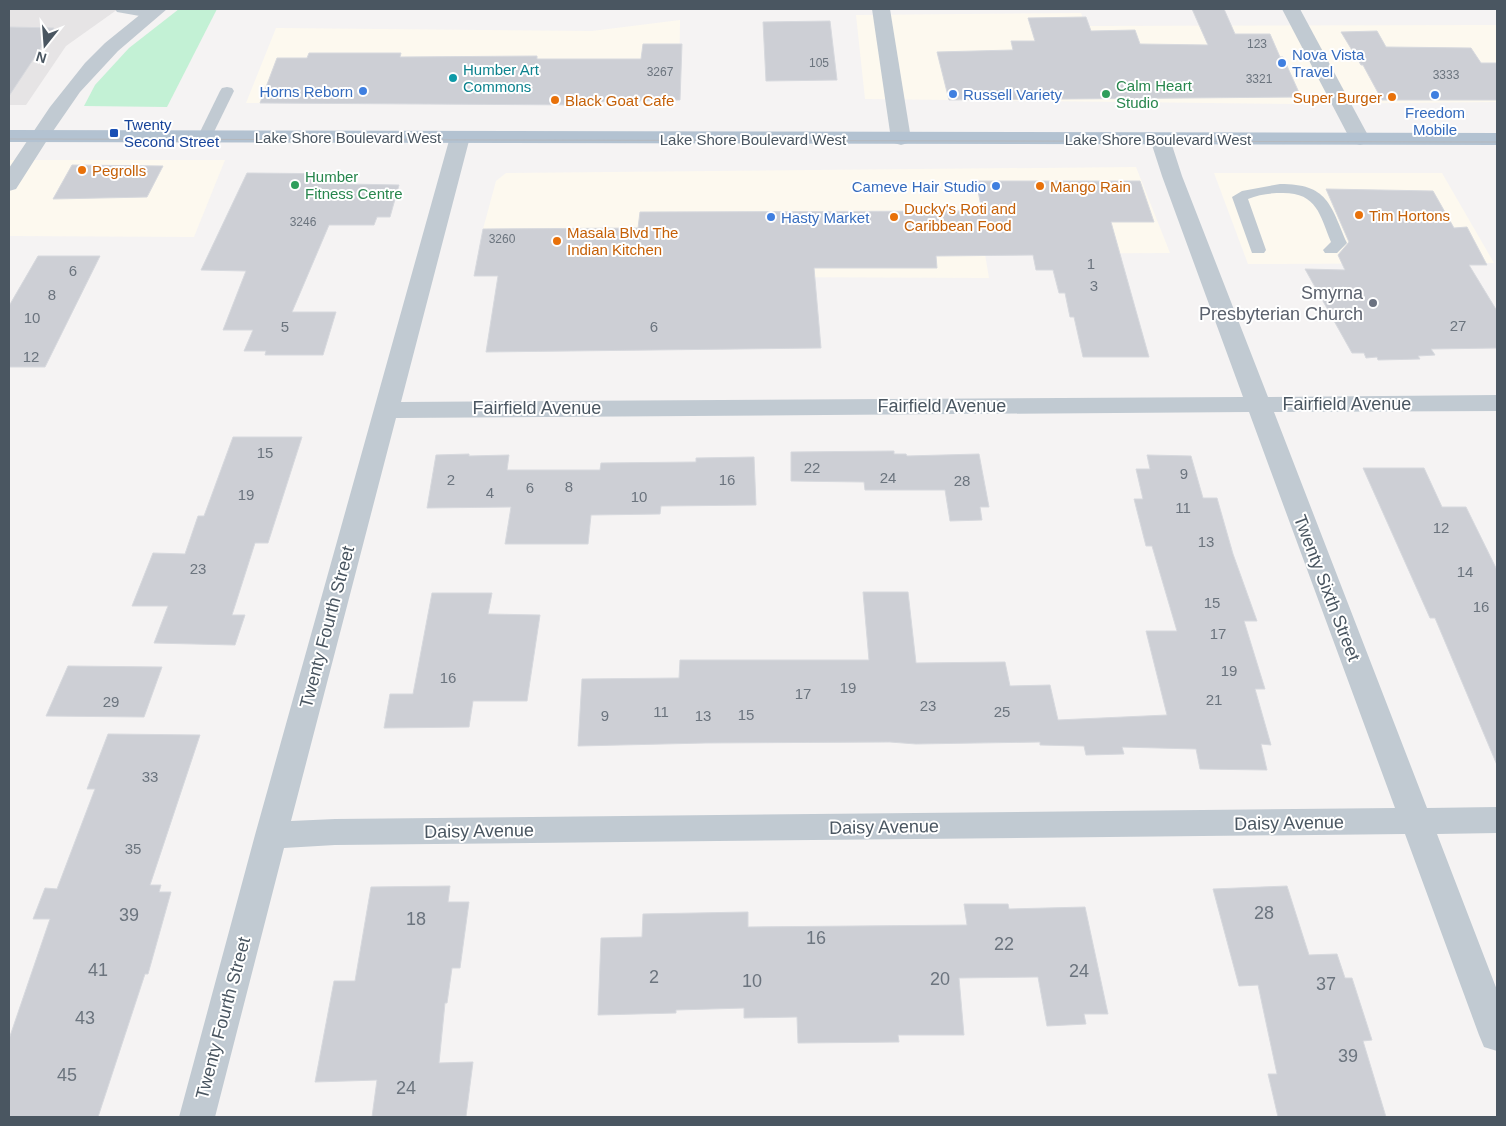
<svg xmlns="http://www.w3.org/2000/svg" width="1506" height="1126" font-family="Arial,sans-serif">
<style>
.commercial{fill:#fdf9ef}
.education{fill:#e6e4e5}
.green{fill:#c3f1d5}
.building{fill:#cdcfd5;stroke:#d7d9de}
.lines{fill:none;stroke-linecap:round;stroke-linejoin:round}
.lane{fill:#c1cad2;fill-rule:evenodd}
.street{fill:#c1cad2;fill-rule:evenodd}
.primary{fill:#b3c2d1;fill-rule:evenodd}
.tram{stroke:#b5b8bd;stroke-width:1}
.shop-dot{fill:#3f7fe0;stroke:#fff;stroke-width:2}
.culture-dot{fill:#0f9aa8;stroke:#fff;stroke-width:2}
.leisure-dot{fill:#2e9e5b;stroke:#fff;stroke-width:2}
.food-dot{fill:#e8710a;stroke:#fff;stroke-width:2}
.transit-dot{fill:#1a4fb4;stroke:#fff;stroke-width:2}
.worship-dot{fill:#6b7280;stroke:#fff;stroke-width:2}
.labels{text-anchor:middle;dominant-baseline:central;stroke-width:4;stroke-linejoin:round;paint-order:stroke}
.far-number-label{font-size:12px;fill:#6b747e}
.far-shop-label{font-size:15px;fill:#366cbe;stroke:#fff;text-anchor:start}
.far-culture-label{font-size:15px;fill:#0d838f;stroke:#fff;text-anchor:start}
.far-leisure-label{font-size:15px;fill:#27864d;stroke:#fff;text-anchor:start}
.far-food-label{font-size:15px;fill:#c56008;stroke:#fff;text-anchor:start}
.far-transit-label{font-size:15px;fill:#164399;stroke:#fff;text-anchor:start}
.far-street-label{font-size:15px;fill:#4a5661;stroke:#fff}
.number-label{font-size:15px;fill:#6b747e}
.worship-label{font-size:18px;fill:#5b616d;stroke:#fff;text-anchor:end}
.street-label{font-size:18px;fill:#4a5661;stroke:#fff}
.near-number-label{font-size:18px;fill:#6b747e}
</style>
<rect width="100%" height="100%" fill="#f5f3f3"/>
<!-- commercial -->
<g class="commercial">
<polygon points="1081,13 1086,26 1497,25 1497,102 1296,104 865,99 856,15"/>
<polygon points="680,20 679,100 246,103 276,28 592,31"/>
<polygon points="9,160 225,160 194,237 9,236"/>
<polygon points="1136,167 1170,253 985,254 989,278 474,276 483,229 496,181 506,173"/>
<polygon points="1214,173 1442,173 1494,263 1248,264"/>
</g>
<!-- education -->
<polygon class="education" points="9,9 118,9 66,46 26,105 9,105"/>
<!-- green -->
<polygon class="green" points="179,9 217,9 167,107 84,106 95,85 129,48"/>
<!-- building -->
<g class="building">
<polygon points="1192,9 1224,9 1235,34 1270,34 1280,57 1283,57 1301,97 949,100 937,52 1013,50 1011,41 1035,41 1028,18 1086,17 1091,31 1135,30 1140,44 1208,45"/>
<polygon points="830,21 837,80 766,81 763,22"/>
<polygon points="9,27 54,28 9,96"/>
<polygon points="1377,31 1386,47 1471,48 1481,63 1497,63 1497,100 1382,100 1363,65 1361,65 1341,32"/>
<polygon points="643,44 682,44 680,100 581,102 580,105 260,103 277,58 307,58 309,53 401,53 400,57 537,56 537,59 641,59"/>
<polygon points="72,165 163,166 147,197 53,199"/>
<polygon points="247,173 351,174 346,184 399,185 390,217 377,217 374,225 329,225 292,312 336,312 323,355 265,355 266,351 244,351 253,330 223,330 246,271 201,270"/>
<polygon points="976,181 1140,181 1154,222 1111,222 1149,357 1083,357 1074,317 1070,317 1065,293 1059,293 1053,270 1036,270 1033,255 936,256 937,268 814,268 821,348 486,352 498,276 474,276 483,229 638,228 640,212 982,211"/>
<polygon points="1326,189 1433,191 1454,228 1467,227 1487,265 1469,265 1497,311 1497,348 1431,349 1435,355 1418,356 1420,359 1378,360 1377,357 1366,358 1364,353 1352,353 1305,269 1345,270 1338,255 1349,242"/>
<polygon points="38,256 100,256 45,367 9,367 9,306"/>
<polygon points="233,437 302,437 268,543 255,543 232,615 245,615 235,645 154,643 168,606 132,606 153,553 185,554 198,516 204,516"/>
<polygon points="894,451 894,454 906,454 907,456 979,454 989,507 980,507 982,520 950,521 945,490 865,490 864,482 791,481 791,452"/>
<polygon points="469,454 469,456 509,455 507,470 600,470 601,463 696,462 696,458 754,457 756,505 661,506 660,514 591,515 588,544 505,544 511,507 427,508 436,455"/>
<polygon points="1147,455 1191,456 1203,498 1217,498 1233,554 1257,621 1244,621 1265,689 1255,689 1271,745 1261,744 1267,770 1200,769 1196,749 1122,747 1124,754 1086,755 1084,746 1040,745 1040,742 916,744 890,742 705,743 578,746 582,679 679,678 680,660 869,660 863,592 908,592 916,663 1005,662 1010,686 1050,685 1058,720 1167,715 1146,631 1177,631 1152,546 1146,546 1134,499 1143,499 1136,469 1150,469"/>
<polygon points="1363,468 1424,468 1442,507 1466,507 1497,570 1497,765 1435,618 1430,618"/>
<polygon points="432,593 492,593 488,614 540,615 527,701 473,701 469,727 384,728 390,694 413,694"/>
<polygon points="68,666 162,667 144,717 46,716"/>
<polygon points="108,734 200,735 150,885 161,885 159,892 171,892 148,974 145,974 98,1117 9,1117 9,1039 50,919 33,919 45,888 57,889 95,789 87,789"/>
<polygon points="450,886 448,902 469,902 460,968 452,968 447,1003 445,1003 439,1063 473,1062 466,1116 372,1117 377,1080 315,1082 334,981 355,981 371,887"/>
<polygon points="1287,886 1309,955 1337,954 1345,978 1352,978 1372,1040 1363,1041 1386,1117 1278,1117 1268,1074 1277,1074 1258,985 1239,986 1213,889"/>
<polygon points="964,904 1008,904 1009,909 1085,907 1108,1014 1084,1014 1086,1024 1047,1026 1038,977 959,978 964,1035 898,1035 899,1042 798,1043 797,1017 744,1018 744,1008 676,1010 676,1013 598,1015 601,938 642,937 643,914 748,912 748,927 967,925"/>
</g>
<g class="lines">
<!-- lane -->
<g class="lane">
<polygon points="115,9 143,9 156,11 158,14 151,18 117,12"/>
<polygon points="227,87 232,88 234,91 212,136 210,139 200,139 198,136 220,91 222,88"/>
<path d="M 1280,184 C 1328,184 1330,204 1347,243 L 1337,253 L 1325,253 L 1323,250 L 1331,242 C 1320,215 1317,193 1283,193 C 1272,193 1259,194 1248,199 L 1266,250 L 1264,253 L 1252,253 L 1232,197 L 1242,191 Z"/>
</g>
<!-- street -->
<g class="street">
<polygon points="147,9 167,9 118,51 80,92 51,134 16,189 9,191 9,168 50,107 85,63 105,43"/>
<polygon points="872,9 890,9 911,139 908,143 901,145 894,143 891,139"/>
<polygon points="1282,9 1300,9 1370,139 1367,143 1360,145 1353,143 1350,139"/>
<path d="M 460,131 L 467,133 L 470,137 L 401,402 L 1243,397 L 1162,176 L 1150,139 L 1153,135 L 1160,133 L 1167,135 L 1170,139 L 1182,176 L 1268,397 L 1497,395 L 1497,411 L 1274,412 L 1427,808 L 1497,807 L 1497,833 L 1437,834 L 1497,990 L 1497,1051 L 1484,1047 L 1479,1035 L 1405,834 L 335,845 L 284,848 L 215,1117 L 179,1117 L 255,835 L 450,137 L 453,133 ZM 1249,412 L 1395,808 L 335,819 L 291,821 L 396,418 Z"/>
</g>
<!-- primary -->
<polygon class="primary" points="9,130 1497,133 1497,145 9,142"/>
<!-- tram -->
<polyline class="tram" points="9,139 1497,142"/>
</g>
<!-- markers -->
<g class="shop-dot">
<circle cx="1282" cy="63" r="5"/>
<circle cx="363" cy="91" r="5"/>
<circle cx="953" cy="94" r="5"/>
<circle cx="1435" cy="95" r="5"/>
<circle cx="996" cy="186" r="5"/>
<circle cx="771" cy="217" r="5"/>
</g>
<circle class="culture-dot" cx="453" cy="78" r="5"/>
<g class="leisure-dot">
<circle cx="1106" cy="94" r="5"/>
<circle cx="295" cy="185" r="5"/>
</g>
<g class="food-dot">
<circle cx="1392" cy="97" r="5"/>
<circle cx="555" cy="100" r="5"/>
<circle cx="82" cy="170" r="5"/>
<circle cx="1040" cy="186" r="5"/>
<circle cx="1359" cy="215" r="5"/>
<circle cx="894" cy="217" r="5"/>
<circle cx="557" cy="241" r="5"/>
</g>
<rect class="transit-dot" x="109" y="128" width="10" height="10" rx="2.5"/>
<circle class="worship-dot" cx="1373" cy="303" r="5"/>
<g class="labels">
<!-- far-number labels -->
<g class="far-number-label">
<text x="1257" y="44">123</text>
<text x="819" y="63">105</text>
<text x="660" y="72">3267</text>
<text x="1446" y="75">3333</text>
<text x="1259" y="79">3321</text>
<text x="303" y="222">3246</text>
<text x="502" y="239">3260</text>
</g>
<!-- far-shop labels -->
<g class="far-shop-label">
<text x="1292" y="54">Nova Vista<tspan x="1292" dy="17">Travel</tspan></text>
<text x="353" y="91" text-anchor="end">Horns Reborn</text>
<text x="963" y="94">Russell Variety</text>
<text x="1435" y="112" text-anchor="middle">Freedom<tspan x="1435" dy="17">Mobile</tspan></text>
<text x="986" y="186" text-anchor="end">Cameve Hair Studio</text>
<text x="781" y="217">Hasty Market</text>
</g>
<!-- far-culture labels -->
<g class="far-culture-label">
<text x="463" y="69">Humber Art<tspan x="463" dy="17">Commons</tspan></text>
</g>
<!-- far-leisure labels -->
<g class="far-leisure-label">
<text x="1116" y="85">Calm Heart<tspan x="1116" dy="17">Studio</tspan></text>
<text x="305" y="176">Humber<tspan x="305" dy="17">Fitness Centre</tspan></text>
</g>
<!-- far-food labels -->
<g class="far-food-label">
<text x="1382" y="97" text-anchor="end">Super Burger</text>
<text x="565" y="100">Black Goat Cafe</text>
<text x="92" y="170">Pegrolls</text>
<text x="1050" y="186">Mango Rain</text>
<text x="904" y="208">Ducky's Roti and<tspan x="904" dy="17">Caribbean Food</tspan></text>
<text x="1369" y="215">Tim Hortons</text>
<text x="567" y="232">Masala Blvd The<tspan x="567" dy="17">Indian Kitchen</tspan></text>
</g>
<!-- far-transit labels -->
<g class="far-transit-label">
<text x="124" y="124">Twenty<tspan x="124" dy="17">Second Street</tspan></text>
</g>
<!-- far-street labels -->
<g class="far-street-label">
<text x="348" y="137">Lake Shore Boulevard West</text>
<text x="753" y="139">Lake Shore Boulevard West</text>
<text x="1158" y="139">Lake Shore Boulevard West</text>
</g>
<!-- number labels -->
<g class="number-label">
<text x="1091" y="263">1</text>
<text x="73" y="270">6</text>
<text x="1094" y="285">3</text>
<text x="52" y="294">8</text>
<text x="32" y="317">10</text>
<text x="1458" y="325">27</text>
<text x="285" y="326">5</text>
<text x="654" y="326">6</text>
<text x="31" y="356">12</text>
<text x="265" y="452">15</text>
<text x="812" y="467">22</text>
<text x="1184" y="473">9</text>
<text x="888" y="477">24</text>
<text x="451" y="479">2</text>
<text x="727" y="479">16</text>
<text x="962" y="480">28</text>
<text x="569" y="486">8</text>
<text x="530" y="487">6</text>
<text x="490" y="492">4</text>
<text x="246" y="494">19</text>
<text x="639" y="496">10</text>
<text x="1183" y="507">11</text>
<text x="1441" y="527">12</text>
<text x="1206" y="541">13</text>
<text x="198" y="568">23</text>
<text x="1465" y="571">14</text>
<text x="1212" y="602">15</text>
<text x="1481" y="606">16</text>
<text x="1218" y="633">17</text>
<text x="1229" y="670">19</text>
<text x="448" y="677">16</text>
<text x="848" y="687">19</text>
<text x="803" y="693">17</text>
<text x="1214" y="699">21</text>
<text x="111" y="701">29</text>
<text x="928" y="705">23</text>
<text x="661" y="711">11</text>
<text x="1002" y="711">25</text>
<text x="746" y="714">15</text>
<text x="605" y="715">9</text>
<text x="703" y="715">13</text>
<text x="150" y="776">33</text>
<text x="133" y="848">35</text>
</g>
<!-- worship labels -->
<g class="worship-label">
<text x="1363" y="293">Smyrna<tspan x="1363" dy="21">Presbyterian Church</tspan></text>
</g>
<!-- street labels -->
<g class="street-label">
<text x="1347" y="404">Fairfield Avenue</text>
<text x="942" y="406">Fairfield Avenue</text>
<text x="537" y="408">Fairfield Avenue</text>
<text transform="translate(1327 588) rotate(69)">Twenty Sixth Street</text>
<text transform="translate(327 627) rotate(-75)">Twenty Fourth Street</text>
<text transform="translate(1289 823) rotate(-1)">Daisy Avenue</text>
<text transform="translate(884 827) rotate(-1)">Daisy Avenue</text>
<text transform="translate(479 831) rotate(-1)">Daisy Avenue</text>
<text transform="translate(223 1018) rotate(-75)">Twenty Fourth Street</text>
</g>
<!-- near-number labels -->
<g class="near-number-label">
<text x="1264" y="913">28</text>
<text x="129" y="915">39</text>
<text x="416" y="919">18</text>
<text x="816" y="938">16</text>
<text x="1004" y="944">22</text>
<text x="98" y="970">41</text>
<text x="1079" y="971">24</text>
<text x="654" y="977">2</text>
<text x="940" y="979">20</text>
<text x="752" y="981">10</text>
<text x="1326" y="984">37</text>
<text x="85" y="1018">43</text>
<text x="1348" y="1056">39</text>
<text x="67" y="1075">45</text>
<text x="406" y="1088">24</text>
</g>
</g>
<!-- border -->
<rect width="1506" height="1126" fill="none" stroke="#4a5661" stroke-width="20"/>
<!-- north arrow -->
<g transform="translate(45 45) rotate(197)" stroke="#ffffff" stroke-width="4" paint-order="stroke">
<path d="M0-4L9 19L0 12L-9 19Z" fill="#4a5661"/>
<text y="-8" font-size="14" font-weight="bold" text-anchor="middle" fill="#4a5661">N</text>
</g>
</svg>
